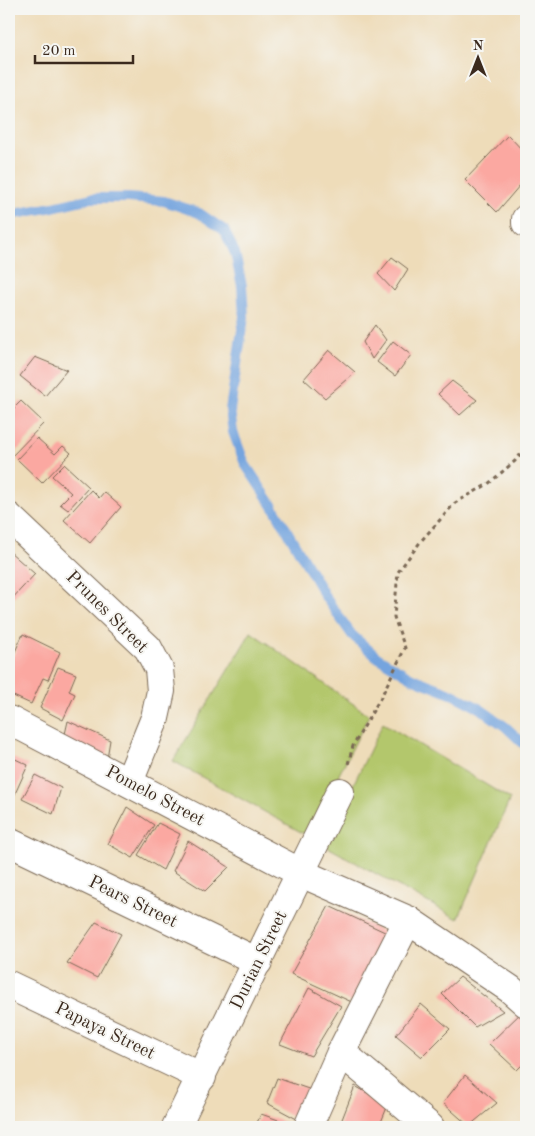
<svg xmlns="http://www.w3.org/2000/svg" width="535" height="1136" font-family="'Old Standard TT',serif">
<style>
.green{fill:#b3c76c;stroke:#777845}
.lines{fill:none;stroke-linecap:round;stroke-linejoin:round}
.stream{stroke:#75a4de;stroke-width:10}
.building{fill:#fba8a1}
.minor-casing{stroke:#7a6854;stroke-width:30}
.path{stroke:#7a6854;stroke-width:3;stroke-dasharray:4 4;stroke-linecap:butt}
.minor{stroke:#fff;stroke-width:28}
.labels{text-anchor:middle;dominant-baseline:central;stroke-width:4;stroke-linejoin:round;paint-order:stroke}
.street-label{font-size:18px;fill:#3b2a1e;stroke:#f6f6f2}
</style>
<rect width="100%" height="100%" fill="#f6f6f2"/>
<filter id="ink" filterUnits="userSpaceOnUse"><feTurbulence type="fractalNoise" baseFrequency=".02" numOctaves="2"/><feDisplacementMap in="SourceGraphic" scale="10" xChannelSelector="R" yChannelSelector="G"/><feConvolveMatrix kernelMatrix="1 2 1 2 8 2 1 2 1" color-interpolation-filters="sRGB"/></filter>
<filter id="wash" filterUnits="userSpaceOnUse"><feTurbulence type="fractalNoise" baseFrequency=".0096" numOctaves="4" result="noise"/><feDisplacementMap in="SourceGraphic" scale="20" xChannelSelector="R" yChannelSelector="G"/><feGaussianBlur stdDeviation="1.12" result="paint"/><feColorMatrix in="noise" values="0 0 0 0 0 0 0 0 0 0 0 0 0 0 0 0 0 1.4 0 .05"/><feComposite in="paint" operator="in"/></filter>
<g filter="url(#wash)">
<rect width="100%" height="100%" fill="#eedcb9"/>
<!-- green -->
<g class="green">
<polygon points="251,632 369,715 308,836 173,761"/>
<polygon points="383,723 510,799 458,919 324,845"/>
</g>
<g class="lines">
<!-- stream -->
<polyline class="stream" points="9,215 53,207 91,198 128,198 164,201 199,213 224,230 235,253 242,286 244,317 230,410 233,432 245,464 274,508 326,598 352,635 377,657 412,678 454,695 479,708 506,727 526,746"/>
</g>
<g id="blocks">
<!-- building -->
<g class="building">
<polygon points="508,135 526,154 526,178 497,212 465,180"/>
<polygon points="392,257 408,269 394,291 378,274"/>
<polygon points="375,325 386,340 372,359 363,342"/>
<polygon points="393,341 411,355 395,376 377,362"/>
<polygon points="329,350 355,372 325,398 304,379"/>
<polygon points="35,357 67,370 45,396 20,376"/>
<polygon points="452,381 477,400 460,415 438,394"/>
<polygon points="21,401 44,423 9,459 9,413"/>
<polygon points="37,438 55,454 63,446 71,453 42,483 17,459"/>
<polygon points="64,464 89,487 68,510 60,504 71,493 52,476"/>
<polygon points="91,490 99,498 104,492 121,507 90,543 64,520"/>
<polygon points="9,551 35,574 9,602"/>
<polygon points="23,634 60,652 48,680 43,678 31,704 9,694 9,665"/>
<polygon points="58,667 76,674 69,691 75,694 63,720 40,708"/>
<polygon points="68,721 110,740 106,764 63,743"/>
<polygon points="9,756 28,765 14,796 9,794"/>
<polygon points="35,775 61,788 53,814 22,799"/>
<polygon points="127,807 154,825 133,858 108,844"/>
<polygon points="158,823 180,834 163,870 138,855"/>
<polygon points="188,841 229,867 205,891 173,871"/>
<polygon points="329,906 387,933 356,1004 291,974"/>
<polygon points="96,922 121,934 97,978 67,963"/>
<polygon points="460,977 503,1011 475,1027 442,994"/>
<polygon points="309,988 341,1006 311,1056 280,1044"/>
<polygon points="421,1004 450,1029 422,1057 396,1035"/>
<polygon points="526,1008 526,1061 517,1070 489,1044"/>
<polygon points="465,1075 497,1103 469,1126 443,1103"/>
<polygon points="277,1078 320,1093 306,1124 267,1103"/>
<polygon points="355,1086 388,1105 379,1127 339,1127"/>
<polygon points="261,1114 290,1124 288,1127 255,1127"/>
</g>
</g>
</g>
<g filter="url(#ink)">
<use href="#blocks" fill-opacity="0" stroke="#7a6854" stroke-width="1"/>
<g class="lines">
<!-- minor casing -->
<g class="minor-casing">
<g id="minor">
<polyline points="526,219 526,223"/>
<polyline points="9,517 148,648 159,669 161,691 155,718 129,782"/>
<polyline points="9,720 301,873 408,920 510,989 526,1003"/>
<polyline points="9,842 258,962"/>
<polyline points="9,985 202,1077"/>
<polyline points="341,1052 430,1127"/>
<polyline points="176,1127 340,792"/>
<polyline points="308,1127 341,1052 408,920"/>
</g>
</g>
<!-- path -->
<polyline class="path" points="348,764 353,746 382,695 405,648 394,617 398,572 421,541 455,503 488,484 515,461 526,448"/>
<!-- minor -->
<use href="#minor" class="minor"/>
</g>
</g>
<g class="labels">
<!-- street labels -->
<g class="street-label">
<text transform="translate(107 612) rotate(45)">Prunes Street</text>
<text transform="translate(155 796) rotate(28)">Pomelo Street</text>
<text transform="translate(133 902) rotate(26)">Pears Street</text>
<text transform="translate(259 960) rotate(-64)">Durian Street</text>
<text transform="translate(105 1031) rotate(26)">Papaya Street</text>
</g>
</g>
<!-- margin -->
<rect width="535" height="1136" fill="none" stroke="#f6f6f2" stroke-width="30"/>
<!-- north arrow -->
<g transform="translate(478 58)" stroke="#f6f6f2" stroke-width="4" paint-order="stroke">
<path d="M0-4L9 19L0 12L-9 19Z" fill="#3b2a1e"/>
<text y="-8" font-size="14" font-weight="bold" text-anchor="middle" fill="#3b2a1e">N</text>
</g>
<!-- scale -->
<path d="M35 55v8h98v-8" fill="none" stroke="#3b2a1e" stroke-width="2.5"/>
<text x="42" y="55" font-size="15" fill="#3b2a1e" stroke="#f6f6f2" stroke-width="4" paint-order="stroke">20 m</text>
</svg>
